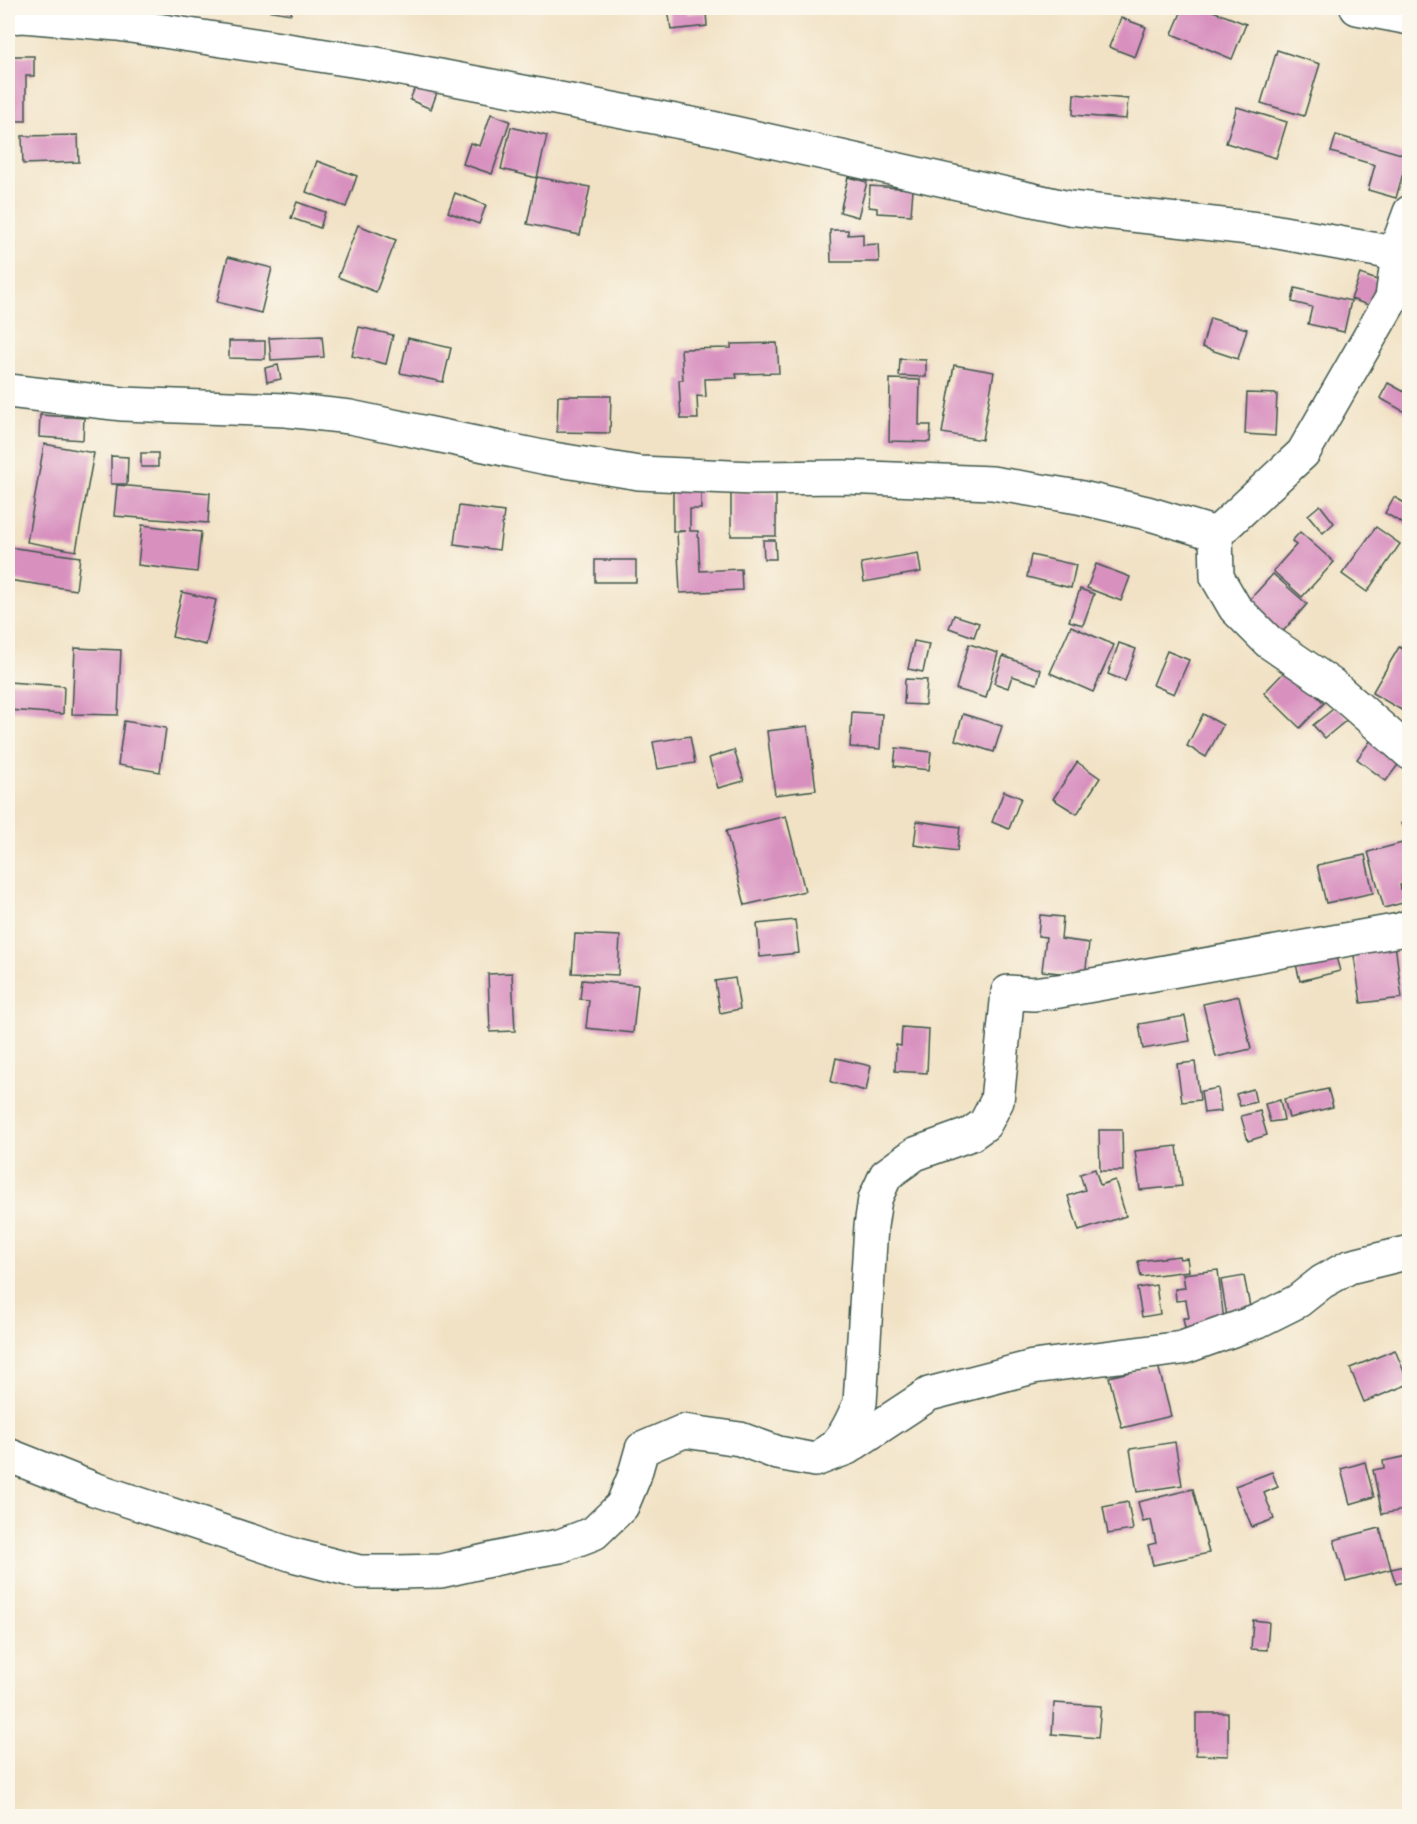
<svg xmlns="http://www.w3.org/2000/svg" width="1417" height="1824" font-family="'Comic Neue',sans-serif">
<style>
.building{fill:#d890bf}
.lines{fill:none;stroke-linecap:round;stroke-linejoin:round}
.minor-casing{stroke:#3e564a;stroke-width:36}
.minor{stroke:#fff;stroke-width:33}
</style>
<rect width="100%" height="100%" fill="#fbf7ec"/>
<filter id="ink" filterUnits="userSpaceOnUse"><feTurbulence type="fractalNoise" baseFrequency=".0167" numOctaves="2"/><feDisplacementMap in="SourceGraphic" scale="12" xChannelSelector="R" yChannelSelector="G"/><feConvolveMatrix kernelMatrix="1 2 1 2 8 2 1 2 1" color-interpolation-filters="sRGB"/></filter>
<filter id="wash" filterUnits="userSpaceOnUse"><feTurbulence type="fractalNoise" baseFrequency=".008" numOctaves="4" result="noise"/><feDisplacementMap in="SourceGraphic" scale="24" xChannelSelector="R" yChannelSelector="G"/><feGaussianBlur stdDeviation="1.35" result="paint"/><feColorMatrix in="noise" values="0 0 0 0 0 0 0 0 0 0 0 0 0 0 0 0 0 1.4 0 .05"/><feComposite in="paint" operator="in"/></filter>
<g filter="url(#wash)">
<rect width="100%" height="100%" fill="#f1e2c5"/>
<g id="blocks">
<!-- building -->
<g class="building">
<polygon points="253,8 292,8 291,14"/>
<polygon points="668,8 685,8 686,14 706,12 707,26 671,30"/>
<polygon points="1183,8 1205,8 1246,24 1232,59 1172,34"/>
<polygon points="1121,18 1146,27 1135,57 1109,47"/>
<polygon points="1277,50 1320,64 1304,116 1261,103"/>
<polygon points="8,56 34,56 34,76 26,76 26,121 8,121"/>
<polygon points="417,82 438,90 431,109 410,100"/>
<polygon points="1074,94 1128,99 1126,119 1073,115"/>
<polygon points="1237,107 1287,122 1276,158 1226,143"/>
<polygon points="491,114 510,121 492,174 463,164 470,143 480,146"/>
<polygon points="511,127 547,136 537,178 501,169"/>
<polygon points="78,135 79,162 23,164 22,136"/>
<polygon points="1336,135 1408,156 1396,198 1368,190 1375,165 1331,152"/>
<polygon points="317,161 357,176 346,207 306,192"/>
<polygon points="537,177 590,187 580,235 527,224"/>
<polygon points="848,177 867,182 858,217 840,212"/>
<polygon points="870,186 913,189 911,215 877,213 877,208 869,207"/>
<polygon points="455,193 486,205 479,224 448,212"/>
<polygon points="297,202 325,212 320,228 291,218"/>
<polygon points="358,225 396,240 376,292 338,277"/>
<polygon points="830,230 848,230 848,235 863,234 863,245 878,244 879,262 831,262"/>
<polygon points="228,257 272,268 261,313 217,302"/>
<polygon points="1360,274 1380,281 1371,306 1351,299"/>
<polygon points="1295,288 1351,301 1344,332 1308,324 1312,307 1292,302"/>
<polygon points="1210,318 1247,329 1238,359 1202,347"/>
<polygon points="359,327 393,335 386,364 352,356"/>
<polygon points="322,336 324,357 271,360 269,338"/>
<polygon points="408,338 451,348 443,382 400,373"/>
<polygon points="229,341 265,341 265,359 229,358"/>
<polygon points="777,343 779,373 736,374 737,378 705,379 706,397 697,396 698,419 681,419 679,380 683,380 681,349 731,348 731,344"/>
<polygon points="900,359 926,360 926,377 899,376"/>
<polygon points="278,365 281,379 267,382 265,368"/>
<polygon points="954,365 994,372 982,440 942,433"/>
<polygon points="890,379 920,380 919,425 931,425 930,442 889,441"/>
<polygon points="1388,383 1410,395 1410,415 1380,398"/>
<polygon points="1247,393 1277,394 1275,436 1245,434"/>
<polygon points="558,396 611,396 610,433 557,432"/>
<polygon points="40,415 84,418 83,440 39,437"/>
<polygon points="44,444 94,453 76,551 27,542"/>
<rect x="141" y="453" width="17" height="14"/>
<polygon points="111,456 128,457 127,484 111,484"/>
<polygon points="117,485 210,493 208,523 114,516"/>
<polygon points="673,490 701,491 701,509 690,509 690,531 698,531 700,571 741,569 742,590 680,593 677,532 685,531 673,531"/>
<rect x="731" y="492" width="45" height="44"/>
<polygon points="1394,497 1410,506 1410,528 1385,513"/>
<polygon points="1320,505 1334,523 1323,533 1308,515"/>
<polygon points="459,506 504,512 499,550 454,544"/>
<polygon points="142,525 201,532 197,572 138,565"/>
<polygon points="1376,527 1400,544 1367,592 1342,574"/>
<polygon points="1300,532 1334,562 1302,597 1273,571 1296,545 1292,541"/>
<polygon points="763,540 775,540 776,559 764,559"/>
<polygon points="8,547 80,557 76,590 8,580"/>
<polygon points="918,553 921,572 864,582 861,563"/>
<polygon points="1031,555 1076,565 1071,588 1027,577"/>
<rect x="595" y="560" width="41" height="22"/>
<polygon points="1096,564 1130,577 1121,601 1087,588"/>
<polygon points="1273,574 1307,604 1279,636 1244,606"/>
<polygon points="1080,589 1094,594 1083,625 1069,621"/>
<polygon points="182,592 216,600 206,645 172,637"/>
<polygon points="954,615 979,623 974,637 949,628"/>
<polygon points="1071,626 1114,645 1093,692 1050,673"/>
<polygon points="914,641 929,644 923,672 908,669"/>
<polygon points="1119,643 1136,649 1125,681 1108,674"/>
<polygon points="969,644 998,653 986,698 956,689"/>
<polygon points="1399,647 1410,653 1410,715 1372,693"/>
<polygon points="75,648 121,650 118,715 72,714"/>
<polygon points="1167,651 1189,660 1174,694 1153,685"/>
<polygon points="1003,656 1041,670 1037,684 1012,676 1008,688 994,683"/>
<polygon points="1288,668 1324,703 1300,728 1264,693"/>
<polygon points="905,679 927,680 925,705 904,704"/>
<polygon points="8,682 64,686 63,714 8,710"/>
<polygon points="1337,706 1348,719 1325,738 1313,725"/>
<polygon points="852,712 882,714 880,749 850,747"/>
<polygon points="963,714 1002,726 994,752 955,740"/>
<polygon points="1203,714 1223,725 1206,757 1187,746"/>
<polygon points="124,721 166,728 160,772 118,765"/>
<polygon points="808,726 816,790 775,795 767,731"/>
<polygon points="690,736 695,763 658,769 653,742"/>
<polygon points="1374,736 1403,758 1386,781 1357,759"/>
<polygon points="896,748 931,752 929,770 894,766"/>
<polygon points="734,750 744,781 718,788 709,758"/>
<polygon points="1077,762 1100,778 1077,814 1053,799"/>
<polygon points="1004,791 1021,798 1009,829 992,822"/>
<polygon points="1410,813 1410,831 1401,824"/>
<polygon points="786,816 805,891 745,905 726,831"/>
<polygon points="917,821 960,827 957,851 914,845"/>
<polygon points="1410,841 1410,883 1400,885 1401,889 1410,886 1410,901 1384,908 1368,852"/>
<polygon points="1365,855 1373,893 1326,903 1317,865"/>
<polygon points="1040,915 1063,917 1061,939 1089,943 1085,976 1042,971 1046,937 1038,936"/>
<polygon points="795,920 799,953 760,957 757,924"/>
<polygon points="575,934 620,936 618,975 572,973"/>
<polygon points="1394,936 1402,998 1361,1003 1352,942"/>
<polygon points="1333,947 1340,971 1300,981 1294,956"/>
<polygon points="512,973 515,1031 490,1032 488,974"/>
<polygon points="735,978 740,1009 720,1013 715,981"/>
<polygon points="582,980 638,985 633,1033 586,1028 589,1000 580,999"/>
<polygon points="1239,996 1251,1049 1216,1057 1203,1004"/>
<polygon points="1185,1016 1190,1041 1143,1049 1139,1024"/>
<polygon points="902,1027 929,1029 927,1073 895,1071 896,1045 901,1046"/>
<polygon points="836,1058 871,1066 866,1091 831,1082"/>
<polygon points="1195,1062 1200,1100 1182,1102 1177,1064"/>
<polygon points="1218,1088 1221,1111 1204,1113 1201,1091"/>
<polygon points="1253,1089 1256,1102 1240,1106 1236,1094"/>
<polygon points="1328,1089 1333,1107 1289,1118 1284,1099"/>
<polygon points="1280,1100 1284,1120 1270,1122 1265,1104"/>
<polygon points="1260,1111 1267,1135 1248,1141 1241,1116"/>
<polygon points="1099,1130 1122,1130 1123,1171 1100,1171"/>
<polygon points="1177,1146 1182,1186 1140,1190 1135,1151"/>
<polygon points="1095,1169 1100,1185 1115,1180 1126,1216 1079,1231 1068,1196 1085,1190 1080,1174"/>
<polygon points="1179,1256 1180,1259 1187,1258 1189,1271 1141,1277 1138,1261"/>
<polygon points="1218,1270 1225,1330 1186,1334 1183,1318 1189,1318 1186,1300 1176,1301 1175,1289 1185,1288 1183,1274"/>
<polygon points="1244,1276 1251,1312 1227,1317 1221,1280"/>
<polygon points="1156,1285 1160,1314 1142,1317 1137,1288"/>
<polygon points="1395,1350 1409,1384 1364,1402 1350,1368"/>
<polygon points="1158,1365 1171,1416 1122,1428 1109,1377"/>
<polygon points="1175,1442 1182,1485 1137,1492 1130,1449"/>
<polygon points="1408,1456 1410,1509 1382,1514 1373,1470 1384,1468 1383,1461"/>
<polygon points="1365,1462 1374,1497 1350,1504 1341,1469"/>
<polygon points="1272,1472 1278,1487 1264,1493 1274,1519 1252,1527 1235,1486"/>
<polygon points="1193,1489 1209,1553 1153,1565 1148,1545 1156,1543 1151,1520 1143,1522 1138,1502"/>
<polygon points="1128,1502 1133,1530 1108,1534 1103,1507"/>
<polygon points="1380,1528 1391,1569 1346,1581 1334,1540"/>
<polygon points="1405,1566 1409,1580 1396,1584 1391,1569"/>
<polygon points="1253,1620 1269,1622 1267,1650 1251,1649"/>
<polygon points="1054,1703 1101,1706 1098,1738 1052,1734"/>
<polygon points="1196,1713 1228,1713 1228,1756 1196,1755"/>
</g>
</g>
</g>
<g filter="url(#ink)">
<use href="#blocks" fill-opacity="0" stroke="#3e564a" stroke-width="1.5"/>
<g class="lines">
<!-- minor casing -->
<g class="minor-casing">
<g id="minor">
<polyline points="1357,8 1410,18"/>
<polyline points="8,17 23,16 118,24 371,63 712,128 1069,208 1267,230 1410,256"/>
<polyline points="8,391 123,404 286,410 350,417 547,458 639,473 753,478 844,477 992,483 1078,497 1147,513 1216,534"/>
<polyline points="1216,534 1303,453 1392,298 1396,269 1395,253 1410,212"/>
<polyline points="1216,534 1217,577 1235,608 1269,642 1332,685 1410,753"/>
<path d="M 828,1451 C 844,1441 852,1420 860,1403 L 871,1226 L 875,1199 L 886,1175 L 915,1154 L 971,1134 L 985,1124 L 997,1101 L 1008,992 L 1033,994 L 1059,991 L 1400,930 L 1410,926"/>
<polyline points="8,1455 94,1489 293,1555 359,1572 397,1572 441,1571 525,1552 560,1546 594,1533 622,1506 634,1477 642,1449 684,1431 740,1439 778,1453 815,1460 847,1448 929,1394 1033,1367 1182,1348 1258,1321 1298,1301 1322,1282 1349,1267 1410,1252"/>
</g>
</g>
<!-- minor -->
<use href="#minor" class="minor"/>
</g>
</g>
<!-- margin -->
<rect width="1417" height="1824" fill="none" stroke="#fbf7ec" stroke-width="30"/>
</svg>
